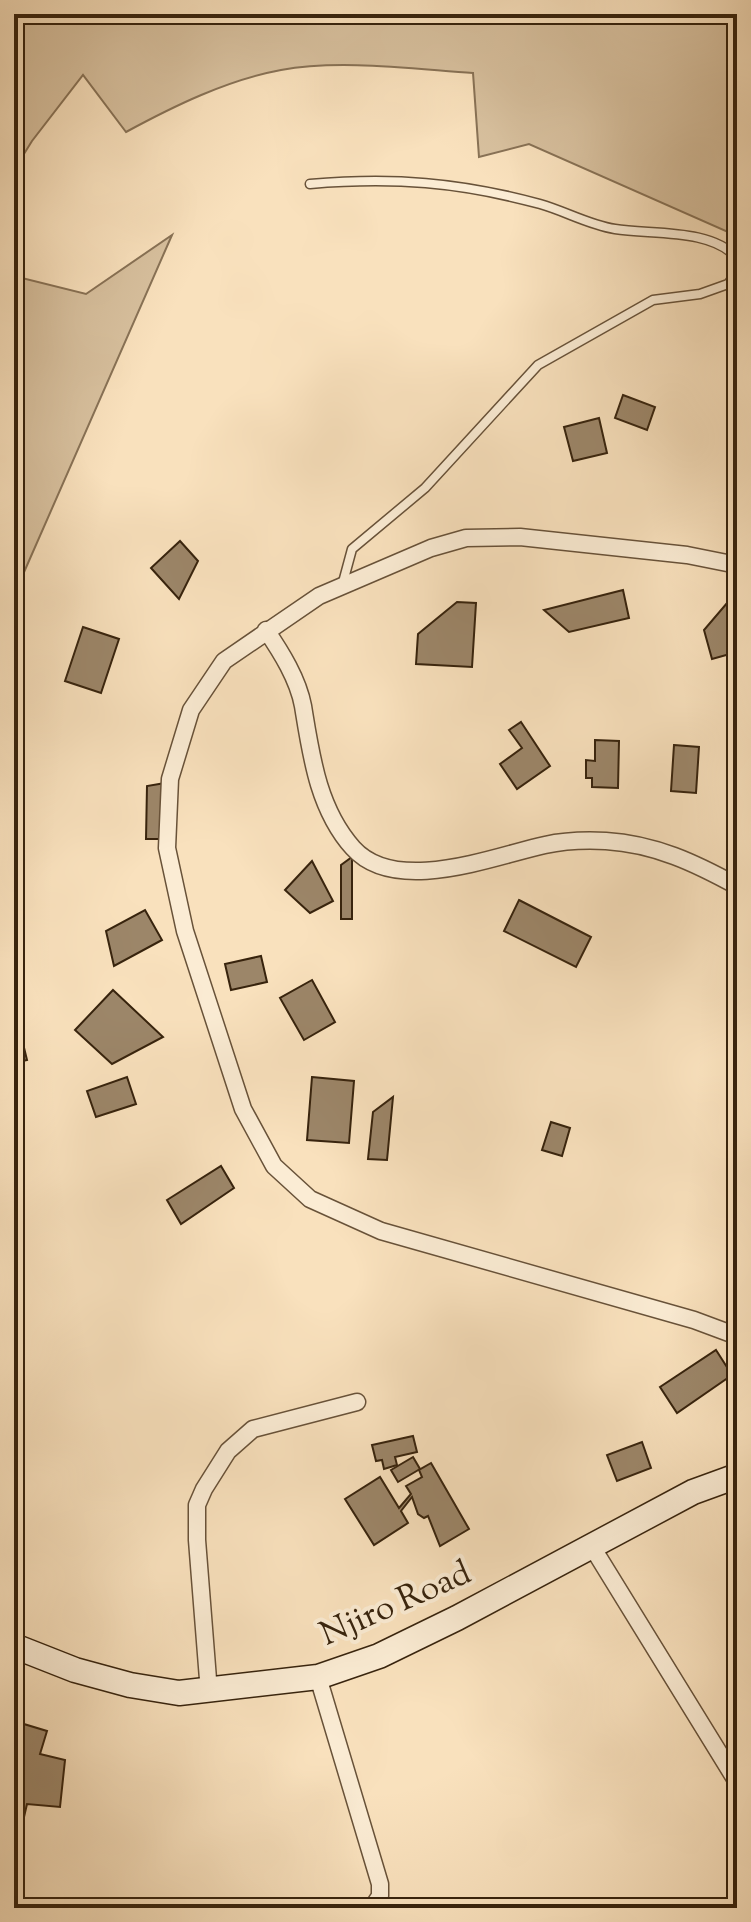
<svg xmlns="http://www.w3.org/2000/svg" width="751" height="1922" font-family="'Sorts Mill Goudy',serif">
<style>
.green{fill:#d8c19f;stroke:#887256;stroke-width:2}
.building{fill:#9c8669;stroke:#37230d;stroke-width:2}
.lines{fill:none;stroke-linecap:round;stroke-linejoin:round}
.lane-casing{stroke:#685239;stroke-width:11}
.street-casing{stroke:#685239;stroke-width:19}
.secondary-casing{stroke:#37230d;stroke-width:27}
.lane{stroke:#fbecd4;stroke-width:8}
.street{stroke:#fbecd4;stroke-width:16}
.secondary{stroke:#fbecd4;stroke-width:24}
.labels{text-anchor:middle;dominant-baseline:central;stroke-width:8;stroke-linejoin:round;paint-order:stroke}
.street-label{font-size:34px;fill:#37230d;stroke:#fbecd4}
</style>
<rect width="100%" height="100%" fill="#f9e1bd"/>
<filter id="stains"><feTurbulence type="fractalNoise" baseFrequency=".0025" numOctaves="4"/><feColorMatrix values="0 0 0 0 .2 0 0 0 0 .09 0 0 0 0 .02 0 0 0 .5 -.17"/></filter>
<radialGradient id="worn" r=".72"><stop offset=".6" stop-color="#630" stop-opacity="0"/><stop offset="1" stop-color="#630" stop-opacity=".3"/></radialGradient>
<!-- green -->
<g class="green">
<path d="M 14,14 L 737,14 L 737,236 L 529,144 L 479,157 L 473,73 C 414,69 339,59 281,70 C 227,80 174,106 126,132 L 83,75 L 32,141 L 14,170 Z"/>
<polygon points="172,235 14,595 14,276 86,294"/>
</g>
<!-- building -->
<g class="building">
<polygon points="623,395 655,407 647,430 615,418"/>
<polygon points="599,418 607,453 573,461 564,427"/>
<polygon points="180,541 198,561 179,599 151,568"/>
<polygon points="623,590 629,618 569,632 544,610"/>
<polygon points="733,596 737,652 712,659 704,630"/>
<polygon points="457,602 476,603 472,667 416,664 418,634"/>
<polygon points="83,627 119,639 101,693 65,681"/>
<polygon points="521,722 550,766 517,789 500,764 522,748 509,730"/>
<polygon points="595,740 619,741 618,788 592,787 592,778 586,778 586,760 595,761"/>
<polygon points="674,745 699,747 696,793 671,791"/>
<polygon points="165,783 160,839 146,839 147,786"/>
<polygon points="352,857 352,919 341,919 341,865"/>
<polygon points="312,861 333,901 310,913 285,890"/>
<polygon points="519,900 591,937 576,967 504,931"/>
<polygon points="145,910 162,940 114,966 106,931"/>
<polygon points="261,956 267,982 231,990 225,964"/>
<polygon points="312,980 335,1022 304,1040 280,998"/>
<polygon points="113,990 163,1037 112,1064 75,1030"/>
<polygon points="19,1027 27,1060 14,1063 14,1028"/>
<polygon points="127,1077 136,1104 96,1117 87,1091"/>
<polygon points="312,1077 354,1081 349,1143 307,1140"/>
<polygon points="393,1097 387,1160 368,1159 373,1112"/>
<polygon points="551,1122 570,1128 562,1156 542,1150"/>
<polygon points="221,1166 234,1188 181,1224 167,1200"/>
<polygon points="716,1350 732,1375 677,1413 660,1387"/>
<polygon points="413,1436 417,1452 395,1457 397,1465 384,1469 382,1460 376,1461 372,1445"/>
<polygon points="642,1442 651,1468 617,1481 607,1455"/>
<polygon points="413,1457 420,1469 398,1482 391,1470"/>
<polygon points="431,1463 469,1529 440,1546 428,1516 424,1518 418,1514 412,1497 401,1511 408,1523 374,1545 345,1499 380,1477 399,1508 411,1494 406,1486 422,1477 419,1470"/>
<polygon points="14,1710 18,1710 14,1721 47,1731 40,1754 65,1760 60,1807 27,1804 15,1856"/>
</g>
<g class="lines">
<!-- lane casing -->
<g class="lane-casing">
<g id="lane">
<path d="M 310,184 C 393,177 459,182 540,204 C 565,211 589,225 615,229 C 651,235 711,228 737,258"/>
<polyline points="342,586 352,549 425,488 538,365 653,300 700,294 728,284 737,272"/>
</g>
</g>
<!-- street casing -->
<g class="street-casing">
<g id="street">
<polyline points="737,565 687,555 520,537 466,538 431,548 319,596 224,661 191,710 170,779 167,848 185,931 243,1109 274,1166 310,1199 381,1231 694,1320 737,1336"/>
<path d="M 266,630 C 281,652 298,679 303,706 C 311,755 318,809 353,848 C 396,896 494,856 545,845 C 563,841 587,840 606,841 C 655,844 695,863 737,886"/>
<polyline points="591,1545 737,1782"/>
<polyline points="318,1677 380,1884 380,1896 372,1908"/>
<polyline points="209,1692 197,1540 197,1505 204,1489 228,1451 253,1429 357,1402"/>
</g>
</g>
<!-- secondary casing -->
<g class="secondary-casing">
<polyline id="secondary" points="14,1646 75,1670 130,1685 179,1693 318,1677 379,1656 457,1618 693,1492 737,1476"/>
</g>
<!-- lane -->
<use href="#lane" class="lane"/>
<!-- street -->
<use href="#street" class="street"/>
<!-- secondary -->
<use href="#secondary" class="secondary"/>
</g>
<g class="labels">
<!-- street labels -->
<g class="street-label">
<text transform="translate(396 1605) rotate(-24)">Njiro Road</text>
</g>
</g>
<!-- margin -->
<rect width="751" height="1922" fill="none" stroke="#f9e1bd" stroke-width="48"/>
<rect x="16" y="16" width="719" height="1890" fill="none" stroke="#37230d" stroke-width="4"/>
<rect x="24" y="24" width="703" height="1874" fill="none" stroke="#37230d" stroke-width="2"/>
<rect width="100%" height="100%" filter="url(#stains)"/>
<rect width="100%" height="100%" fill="url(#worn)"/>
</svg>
